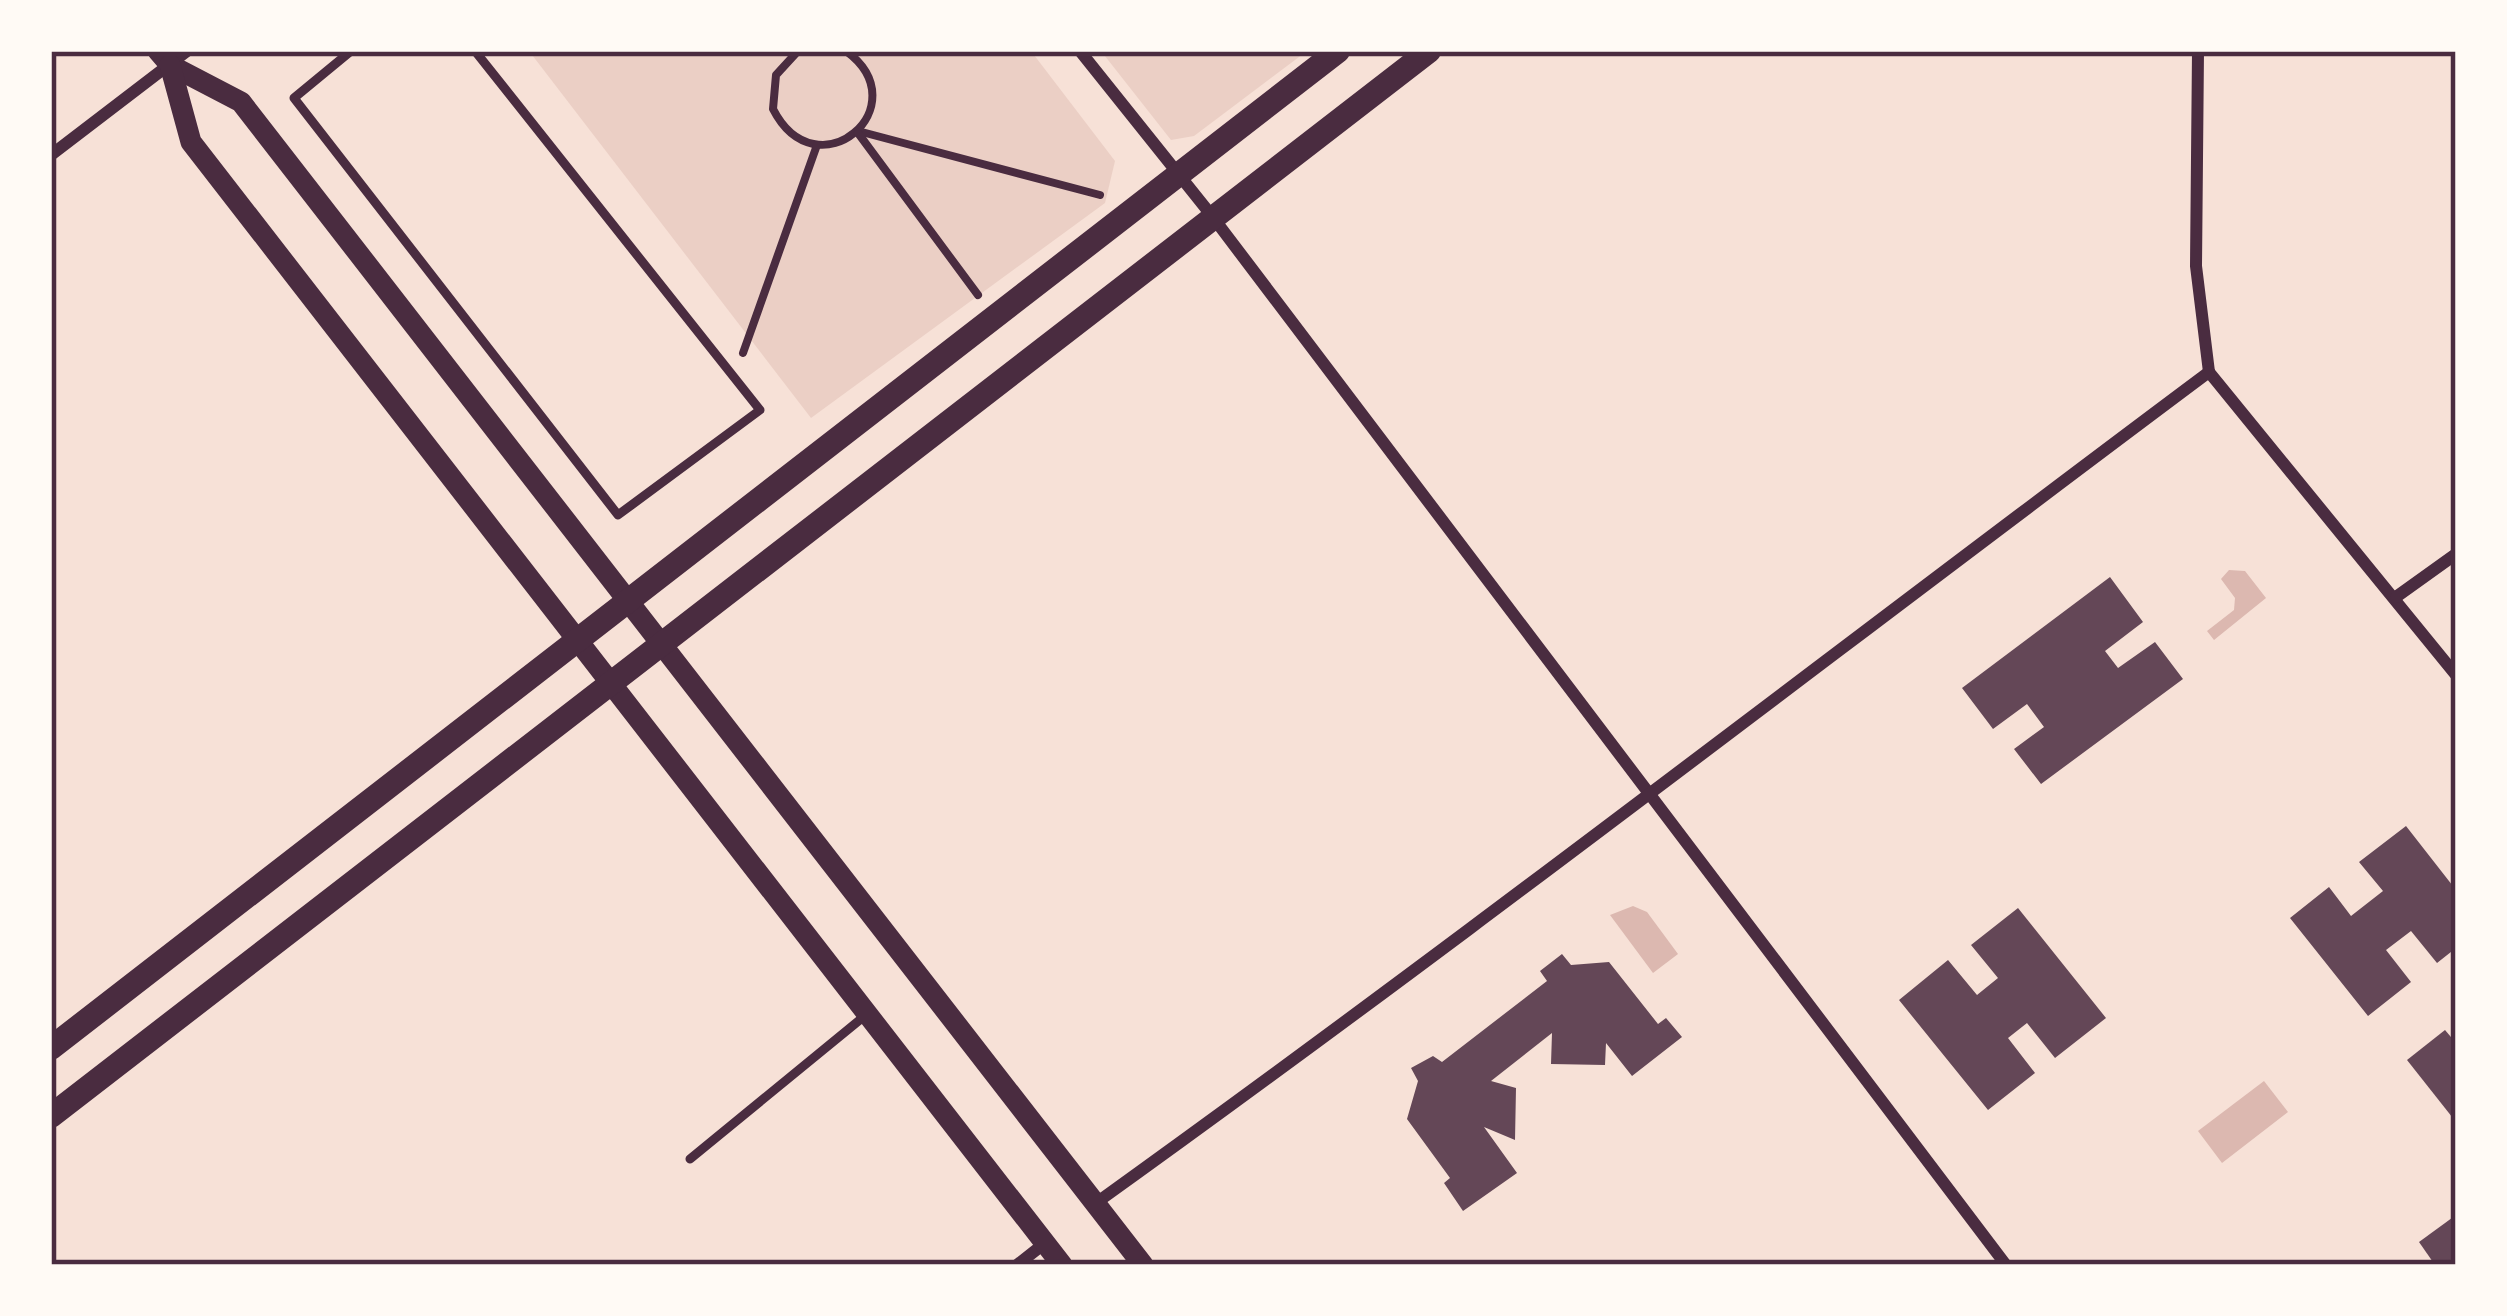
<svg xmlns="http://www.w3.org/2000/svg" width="2507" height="1316" font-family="'Golos Text',sans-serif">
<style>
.green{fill:#ebcfc5}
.water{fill:#dcb8b0}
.building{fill:#644757}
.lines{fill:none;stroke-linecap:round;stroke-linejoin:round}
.path{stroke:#4a2c40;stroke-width:8}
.service{stroke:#4a2c40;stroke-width:9}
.minor{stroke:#4a2c40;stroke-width:12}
.tertiary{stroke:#4a2c40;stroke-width:21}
.secondary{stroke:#4a2c40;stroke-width:24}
.neatline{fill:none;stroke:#4a2c40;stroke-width:4.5}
</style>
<rect width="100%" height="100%" fill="#f7e1d7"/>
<!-- green -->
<g class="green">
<polygon points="529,51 1031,51 1115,161 1105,203 811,418"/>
<polygon points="1101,51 1307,51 1194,136 1171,140"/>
</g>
<!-- water -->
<g class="water">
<polygon points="2229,570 2245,571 2266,598 2214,640 2207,631 2234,610 2235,598 2221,579"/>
<polygon points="1633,906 1647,912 1678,954 1653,973 1610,915"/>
<polygon points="2264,1081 2288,1112 2222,1163 2198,1131"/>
</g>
<!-- building -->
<g class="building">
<polygon points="2110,577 2143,622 2105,651 2118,668 2155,642 2183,679 2041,784 2014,749 2044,727 2027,704 1993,729 1962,688"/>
<polygon points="2406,826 2456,890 2456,948 2437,963 2411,931 2386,950 2411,982 2368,1016 2290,918 2329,887 2351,916 2383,891 2359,862"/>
<polygon points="2018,908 2106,1018 2055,1058 2027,1023 2008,1038 2035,1073 1988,1110 1899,1000 1948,960 1977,995 1998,978 1971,945"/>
<polygon points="1562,954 1571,965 1609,962 1658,1024 1666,1018 1682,1037 1632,1076 1606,1043 1605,1065 1551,1064 1552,1033 1491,1081 1516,1088 1515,1140 1484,1127 1517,1173 1463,1211 1444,1183 1450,1178 1407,1119 1418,1081 1411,1068 1433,1056 1442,1062 1547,981 1540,971"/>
<polygon points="2445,1030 2456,1043 2456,1122 2407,1060"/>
<polygon points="2456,1215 2456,1265 2435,1265 2419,1242"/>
</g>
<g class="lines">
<!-- path -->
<g class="path">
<path d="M 798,51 L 776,75 L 773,109 C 817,195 921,106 846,51"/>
<polyline points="858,131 1100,195"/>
<polyline points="858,133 978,295"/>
<polyline points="743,353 817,145"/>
</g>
<!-- service -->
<g class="service">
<polyline points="351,51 294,98 618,515 760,410 475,51"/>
<polyline points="690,1159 867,1014"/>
</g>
<!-- minor -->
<g class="minor">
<polyline points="1080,51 1212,216 2006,1265"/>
<polyline points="2198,51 2196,266 2209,372"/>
<polyline points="51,155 187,51"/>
<polyline points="2209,372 2456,675"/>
<polyline points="2396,597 2456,554"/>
<path d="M 1096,1203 C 1472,933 1838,649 2209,372"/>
<polyline points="1017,1265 1045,1243"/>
</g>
<!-- tertiary -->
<g class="tertiary">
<polyline points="158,51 170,65 241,102 1143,1265"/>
<polyline points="170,65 191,142 1062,1265"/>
</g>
<!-- secondary -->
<g class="secondary">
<polyline points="51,1048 1338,51"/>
<polyline points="51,1116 1429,51"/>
</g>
</g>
<!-- border -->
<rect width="2507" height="1316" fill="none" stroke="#fffaf5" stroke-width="108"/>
<rect x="54" y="54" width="2399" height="1208" class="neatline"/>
</svg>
